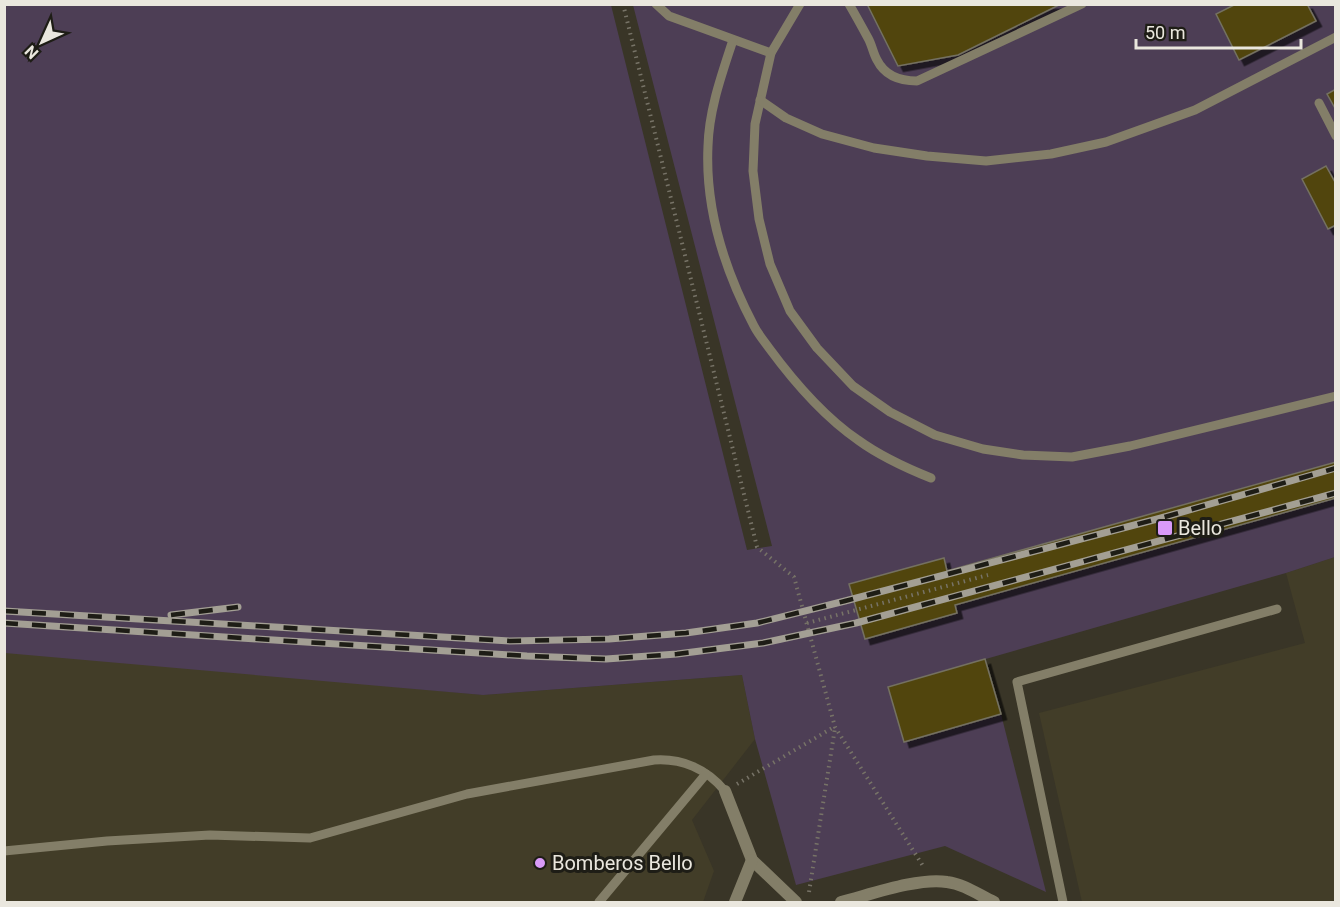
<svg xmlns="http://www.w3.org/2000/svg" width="1340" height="907" font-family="Roboto,sans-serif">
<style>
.built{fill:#423d28}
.green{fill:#4d3e55}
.building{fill:#51450f;stroke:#747161;stroke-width:1.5;filter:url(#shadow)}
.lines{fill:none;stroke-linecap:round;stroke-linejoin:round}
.path{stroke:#777367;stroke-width:4;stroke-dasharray:1.5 4.5;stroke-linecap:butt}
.service{stroke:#837e68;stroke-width:9}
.minor{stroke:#837e68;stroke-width:12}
.tertiary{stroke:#837e68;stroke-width:12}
.rail-casing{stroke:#a39f94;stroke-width:7}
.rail{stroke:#1e1d16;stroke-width:4.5;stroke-dasharray:14;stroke-linecap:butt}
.poi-dot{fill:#d99af8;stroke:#1e1d16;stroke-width:2}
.labels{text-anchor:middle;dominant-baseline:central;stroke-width:6;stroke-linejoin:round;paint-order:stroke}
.poi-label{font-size:20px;fill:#eae7de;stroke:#1e1d16;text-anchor:start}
</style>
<defs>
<filter id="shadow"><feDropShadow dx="5.5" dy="5.5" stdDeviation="0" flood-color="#0009"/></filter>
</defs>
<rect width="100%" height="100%" fill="#393527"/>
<!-- built -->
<g class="built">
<polygon points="1335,557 1335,902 1082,902 1039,713 1305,643 1286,573"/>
<polygon points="4,650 483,695 742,675 755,739 692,820 714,871 703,902 5,902"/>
</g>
<!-- green -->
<polygon class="green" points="4,5 611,5 747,550 772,546 633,5 1335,5 1335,557 1286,573 888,687 904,742 1001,714 1046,892 945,846 796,885 755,739 742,675 483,695 5,653"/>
<!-- building -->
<g class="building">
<polygon points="867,4 1061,4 958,55 898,66"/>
<polygon points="1236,4 1307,4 1316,21 1239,60 1216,14"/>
<polygon points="1336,89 1336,110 1327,94"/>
<polygon points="1326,166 1336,184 1336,225 1328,229 1302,179"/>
<polygon points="1336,462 1336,498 955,605 957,613 865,639 849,584 944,558 947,571"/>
<polygon points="985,659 1001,714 904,742 888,687"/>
</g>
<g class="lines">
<!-- path -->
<g class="path">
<polyline points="623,4 757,547 794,577 835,727 923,866"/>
<polyline points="807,623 988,575"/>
<polyline points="737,784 834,727"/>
<polyline points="809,892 835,728"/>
</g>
<!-- service -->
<g class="service">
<polyline points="656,4 669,16 771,53"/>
<polyline points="800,4 771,53 755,124 753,171 759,219 770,264 790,311 817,348 853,386 890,412 935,435 983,449 1023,455 1072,457 1130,446 1336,396"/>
<path d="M 849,4 C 856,16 862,27 868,38 C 872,45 873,53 877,60 C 885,76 901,81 917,81 L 1082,4"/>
<path d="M 733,40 C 722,74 709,109 708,146 C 705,208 725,271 754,326 C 758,334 764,341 769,348 C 794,382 823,416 858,440 C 880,456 906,468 931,478"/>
<polyline points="760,100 786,118 822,134 874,148 927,156 986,161 1051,154 1106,142 1195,110 1336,37"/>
<polyline points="1319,103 1336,136"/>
<path d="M 4,851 L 107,841 L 210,835 L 310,838 L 467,794 L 654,760 C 682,758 707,769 725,791"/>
<polyline points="599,902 706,774"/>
<polyline points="1063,902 1017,682 1277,609"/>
</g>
<!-- minor -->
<g class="minor">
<polyline points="725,791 752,860 796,902"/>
<polyline points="735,902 752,860"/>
</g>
<!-- tertiary -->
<path class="tertiary" d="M 841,902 C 869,895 919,877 947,882 C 964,884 979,895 994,902"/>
<!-- rail casing -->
<g class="rail-casing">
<g id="rail">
<polyline points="4,611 510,641 609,639 686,633 757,623 845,601 1161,518 1336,468"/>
<polyline points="171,615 238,607"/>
<polyline points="4,623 527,656 606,659 677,654 763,643 856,623 1336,493"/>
</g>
</g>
<!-- rail -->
<use href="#rail" class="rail"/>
</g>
<!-- markers -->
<g class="poi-dot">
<rect x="1157" y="520" width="16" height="16" rx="3"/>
<circle cx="540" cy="863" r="6"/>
</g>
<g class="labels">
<!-- poi labels -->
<g class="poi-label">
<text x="1178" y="528">Bello</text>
<text x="552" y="863">Bomberos Bello</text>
</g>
</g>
<!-- border -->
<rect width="1340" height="907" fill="none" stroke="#eae7de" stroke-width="12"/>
<!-- north arrow -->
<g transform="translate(42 42) rotate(225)" stroke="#1e1d16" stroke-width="4.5" paint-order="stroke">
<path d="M0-4.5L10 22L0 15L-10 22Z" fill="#eae7de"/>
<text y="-9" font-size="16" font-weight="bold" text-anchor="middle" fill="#eae7de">N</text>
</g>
<!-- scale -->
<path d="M1136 39v9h165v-9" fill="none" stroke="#eae7de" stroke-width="3"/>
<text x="1145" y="39" font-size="18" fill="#eae7de" stroke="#1e1d16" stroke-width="4.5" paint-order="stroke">50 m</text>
</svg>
